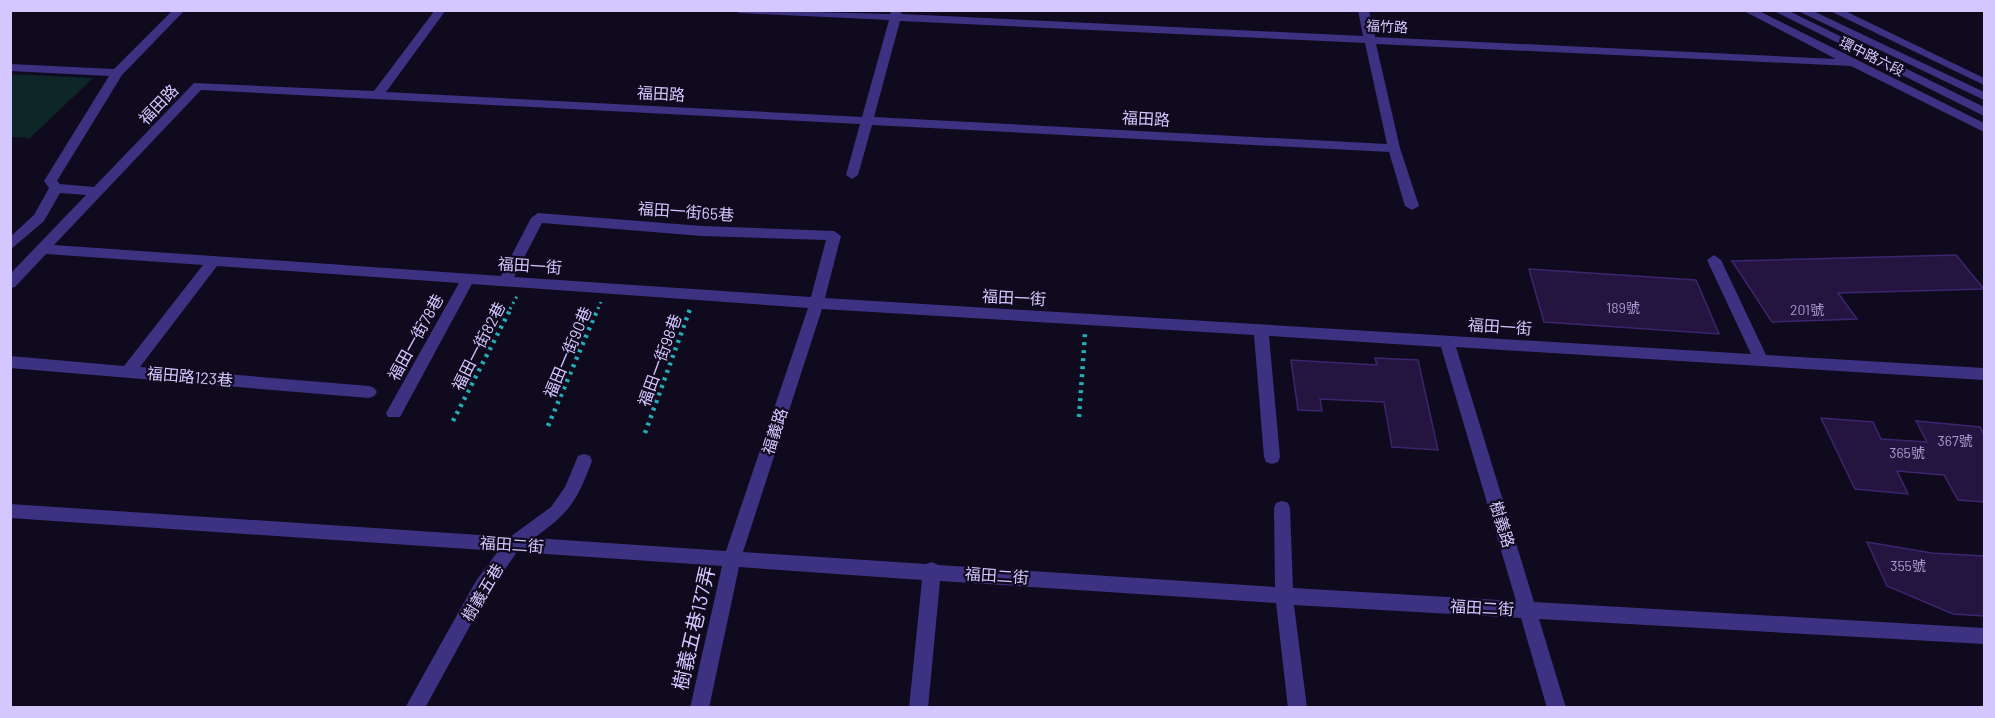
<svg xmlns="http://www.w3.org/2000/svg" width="1995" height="718" font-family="Barlow,'Noto Sans TC',sans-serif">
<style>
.green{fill:#0d2628}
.building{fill:#231540;stroke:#3c256e;stroke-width:1.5}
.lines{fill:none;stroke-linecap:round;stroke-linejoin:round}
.path-far1{stroke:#23aeb7;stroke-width:3;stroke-dasharray:2 4;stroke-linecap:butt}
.path{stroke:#23aeb7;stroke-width:4.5;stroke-dasharray:3 5;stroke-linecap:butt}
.minor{fill:#3d3181;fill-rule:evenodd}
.labels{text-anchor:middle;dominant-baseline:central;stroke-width:4.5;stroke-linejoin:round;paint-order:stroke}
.far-street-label{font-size:14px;fill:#d4c7ff;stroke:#100a1e}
.number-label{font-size:14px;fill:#a89acf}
.street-label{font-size:16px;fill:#d4c7ff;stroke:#100a1e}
.near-street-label{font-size:20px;fill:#d4c7ff;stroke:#100a1e}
</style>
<rect width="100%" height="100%" fill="#100a1e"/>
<!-- green -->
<polygon class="green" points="11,74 93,78 30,138 11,137"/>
<!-- building -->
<g class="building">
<polygon points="1956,255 1984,289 1838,293 1857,319 1772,322 1732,261"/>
<polygon points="1529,269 1696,280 1719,334 1544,322"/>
<polygon points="1375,358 1418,360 1438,450 1392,447 1384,402 1320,399 1322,411 1298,410 1291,360 1377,365"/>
<polygon points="1821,418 1873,422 1881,439 1927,442 1916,421 1980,427 1984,435 1984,502 1958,500 1944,475 1897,471 1908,494 1855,489"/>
<polygon points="1867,542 1932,553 1984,556 1984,616 1953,614 1887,586"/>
</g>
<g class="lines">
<!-- path-far1 -->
<g class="path-far1">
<polyline points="510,309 517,296"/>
<polyline points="598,309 601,302"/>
</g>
<!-- path -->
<g class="path">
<polyline points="1079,417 1085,334"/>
<polyline points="453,421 511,308"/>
<polyline points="548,426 598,308"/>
<polyline points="645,433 690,309"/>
</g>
<!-- minor -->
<g class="minor">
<path d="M 173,10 L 185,10 L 122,75 L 57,181 L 60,184 L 94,187 L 194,83 L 374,91 L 435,10 L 446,10 L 386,92 L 862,117 L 889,20 L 739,13 L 734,10 L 890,14 L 891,10 L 902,10 L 901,14 L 1363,36 L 1358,10 L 1369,10 L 1375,37 L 1836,59 L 1742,10 L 1757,10 L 1984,123 L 1984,132 L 1851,66 L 1376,44 L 1400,148 L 1419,206 L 1412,210 L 1405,206 L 1389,152 L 872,125 L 858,175 L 852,179 L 846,175 L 860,124 L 201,90 L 54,245 L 501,276 L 531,218 L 538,213 L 702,226 L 834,231 L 841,236 L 825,298 L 1751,354 L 1707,260 L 1714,255 L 1721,260 L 1766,355 L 1984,368 L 1984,380 L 1456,347 L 1534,602 L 1984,628 L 1984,644 L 1539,619 L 1566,708 L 1547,708 L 1521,618 L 1294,605 L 1307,708 L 1288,708 L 1276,603 L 940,581 L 928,708 L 909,708 L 922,580 L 739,567 L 709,708 L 690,708 L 722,566 L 517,552 L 488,593 L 425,708 L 405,708 L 476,581 L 498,551 L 10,518 L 10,504 L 510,537 L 551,507 L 565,487 L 578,456 L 584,454 L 590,456 L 592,461 C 576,503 570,512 534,538 L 726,551 L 808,308 L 472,284 L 400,417 L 388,417 L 386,413 L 459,283 L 217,266 L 140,367 L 369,386 L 374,388 L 377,392 L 374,396 L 369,398 L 10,368 L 10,356 L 124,366 L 203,265 L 46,254 L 15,287 L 10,288 L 10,274 L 86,195 L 60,193 L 44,221 L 10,250 L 10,237 L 34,215 L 49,188 L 44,181 L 109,76 L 10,71 L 10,64 L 114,69 ZM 900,21 L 1365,43 L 1387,144 L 874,117 ZM 542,223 L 702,236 L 826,240 L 811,297 L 514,277 ZM 822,309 L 1254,335 L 1264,457 L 1266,462 L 1272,464 L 1278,462 L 1280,457 L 1269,336 L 1441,347 L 1516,601 L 1293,588 L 1290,508 L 1288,503 L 1282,501 L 1276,503 L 1274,508 L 1275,587 L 938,565 L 932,562 L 926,564 L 743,552 Z"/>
<polygon points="1772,10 1787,10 1984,107 1984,116"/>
<polygon points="1796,10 1811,10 1984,92 1984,100"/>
<polygon points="1828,10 1843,10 1984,78 1984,85"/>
</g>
</g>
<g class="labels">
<!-- far-street labels -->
<g class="far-street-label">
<text transform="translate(1387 26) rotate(3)">福竹路</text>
<text transform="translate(1872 56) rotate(26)">環中路六段</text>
</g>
<!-- number labels -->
<g class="number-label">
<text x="1623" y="307">189號</text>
<text x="1807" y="309">201號</text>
<text x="1955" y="440">367號</text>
<text x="1907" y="452">365號</text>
<text x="1908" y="565">355號</text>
</g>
<!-- street labels -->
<g class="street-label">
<text transform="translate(661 93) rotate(3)">福田路</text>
<text transform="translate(158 104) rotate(-46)">福田路</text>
<text transform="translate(1146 118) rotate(3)">福田路</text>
<text transform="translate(686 211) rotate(4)">福田一街65巷</text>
<text transform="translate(530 265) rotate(4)">福田一街</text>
<text transform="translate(1014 297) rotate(3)">福田一街</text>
<text transform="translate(1500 326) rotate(4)">福田一街</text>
<text transform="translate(415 337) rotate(-61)">福田一街78巷</text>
<text transform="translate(478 346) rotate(-63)">福田一街82巷</text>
<text transform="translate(567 352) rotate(-67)">福田一街90巷</text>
<text transform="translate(659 360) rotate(-70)">福田一街98巷</text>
<text transform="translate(190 376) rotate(5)">福田路123巷</text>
<text transform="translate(774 431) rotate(-72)">福義路</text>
<text transform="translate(1503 524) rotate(73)">樹義路</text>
<text transform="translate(512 544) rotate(4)">福田二街</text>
<text transform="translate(997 575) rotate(4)">福田二街</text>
<text transform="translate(482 592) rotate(-59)">樹義五巷</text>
<text transform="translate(1482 607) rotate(3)">福田二街</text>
</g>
<!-- near-street labels -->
<g class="near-street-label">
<text transform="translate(693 628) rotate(-77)">樹義五巷137弄</text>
</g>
</g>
<!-- border -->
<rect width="1995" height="718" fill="none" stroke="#d4c7ff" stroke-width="24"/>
</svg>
